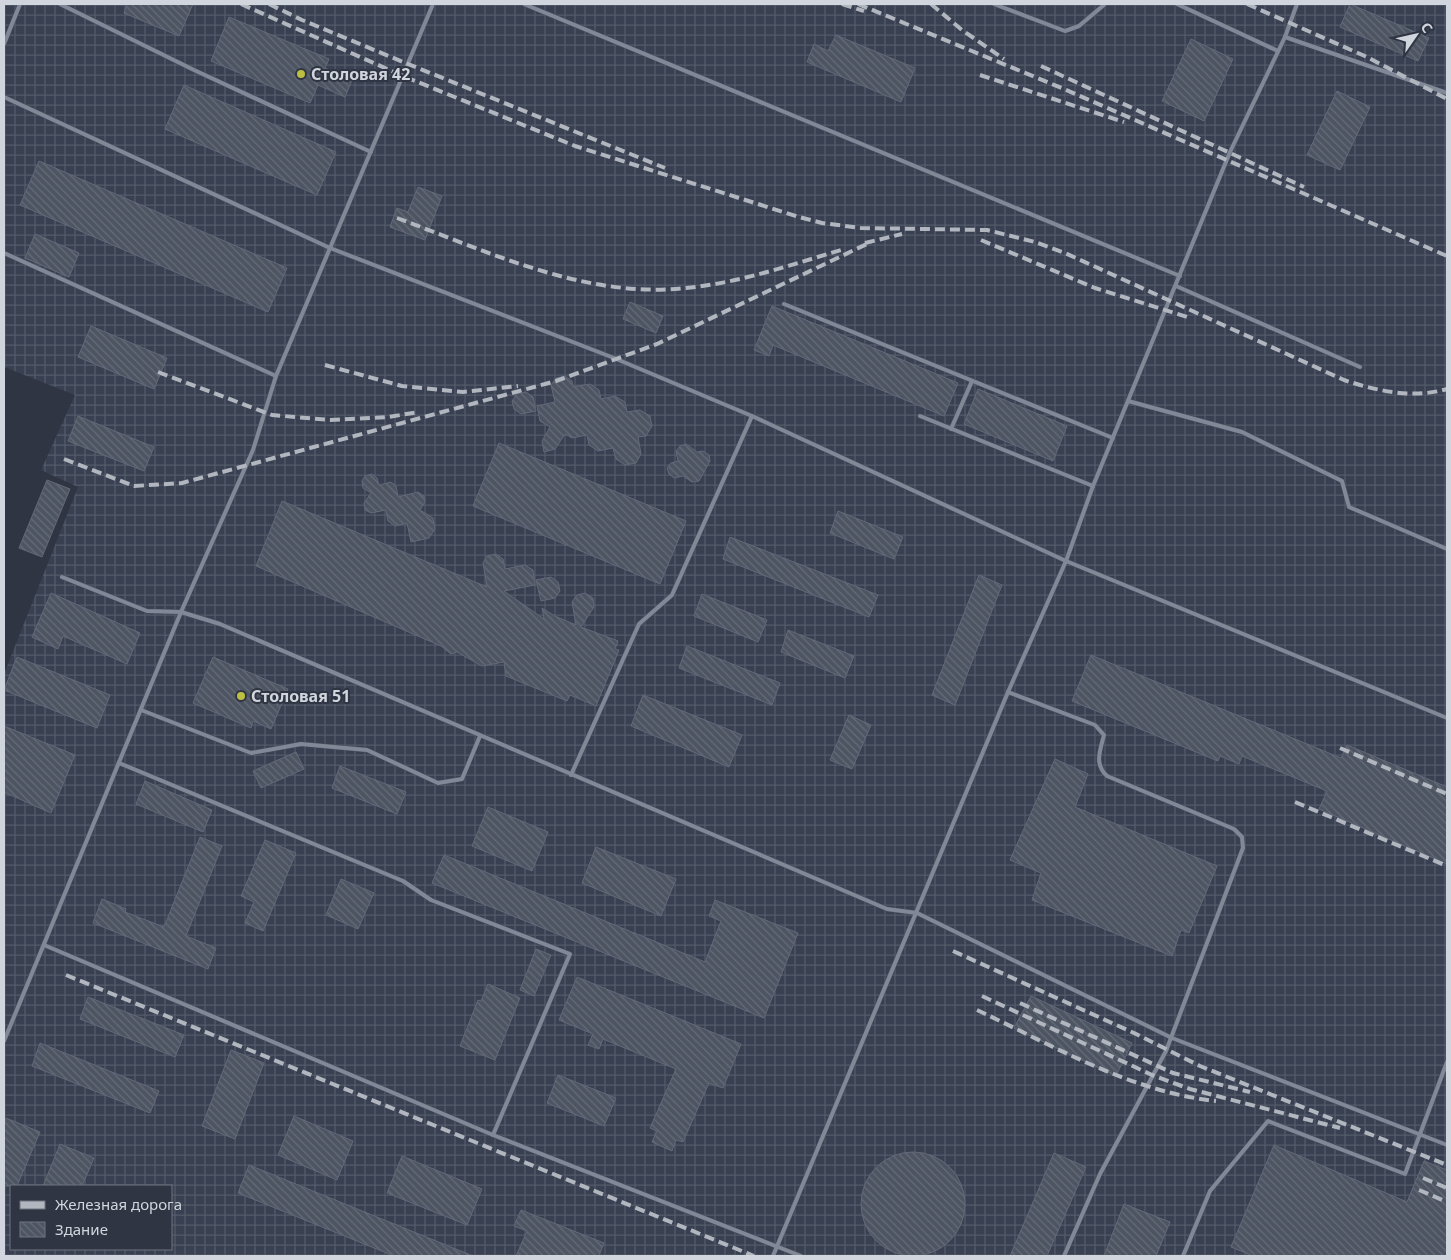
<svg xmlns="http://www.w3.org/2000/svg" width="1451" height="1260" font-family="'Noto Sans',sans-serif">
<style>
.industrial{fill:url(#industrial-grid);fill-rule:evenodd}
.building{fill:url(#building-back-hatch);stroke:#636978}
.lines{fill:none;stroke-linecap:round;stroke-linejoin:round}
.lane-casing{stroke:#4b505b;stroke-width:5}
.lane{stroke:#818897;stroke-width:4}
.rail{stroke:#b1b6bf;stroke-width:4;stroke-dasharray:10 5;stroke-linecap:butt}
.poi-dot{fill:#bdbf43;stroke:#2f3542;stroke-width:2}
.labels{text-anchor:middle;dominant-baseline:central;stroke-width:4;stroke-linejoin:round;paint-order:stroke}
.poi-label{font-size:16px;font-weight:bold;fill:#d1d5dd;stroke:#2f3542;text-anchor:start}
</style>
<defs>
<pattern id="industrial-grid" width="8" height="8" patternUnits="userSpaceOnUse" patternTransform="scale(1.25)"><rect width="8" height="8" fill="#384052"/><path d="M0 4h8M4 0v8" fill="none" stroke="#545b6a"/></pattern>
<pattern id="building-back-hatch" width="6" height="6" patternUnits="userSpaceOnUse" patternTransform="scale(1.25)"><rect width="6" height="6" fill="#4d5462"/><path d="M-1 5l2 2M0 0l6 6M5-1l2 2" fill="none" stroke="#666c78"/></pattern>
</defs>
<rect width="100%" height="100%" fill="#2f3542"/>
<!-- industrial -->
<path class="industrial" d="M 4,4 L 1447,4 L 1447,1256 L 4,1256 L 4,674 L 78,487 L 41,470 L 75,395 L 4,367 ZM 11,1186 L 171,1186 L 171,1249 L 11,1249 Z"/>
<!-- building -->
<g class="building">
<polygon points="127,4 193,4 179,36 124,13"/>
<polygon points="1350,4 1429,38 1418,61 1340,27"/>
<polygon points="229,17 329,59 325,68 352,80 345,97 318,85 310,103 211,61"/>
<polygon points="836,35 915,68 901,102 807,62 814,44 828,51"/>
<polygon points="1191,39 1233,59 1204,121 1162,101"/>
<polygon points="184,85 336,152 317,195 165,129"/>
<polygon points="1337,91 1370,107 1340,170 1307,155"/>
<polygon points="39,161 287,268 268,312 20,205"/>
<polygon points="418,187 442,196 425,240 390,227 397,208 408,212"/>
<polygon points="35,234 79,253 69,277 25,258"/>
<polygon points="630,302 663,316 656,333 623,319"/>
<polygon points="772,306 958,383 944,416 773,345 769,356 754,350"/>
<polygon points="91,326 167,358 154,389 78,357"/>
<polygon points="565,376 572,381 573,387 590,384 599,390 601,399 615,396 625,402 627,412 640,410 650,416 652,426 646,436 638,437 641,454 636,463 625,465 616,459 613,448 598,451 589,445 587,435 572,438 565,434 555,449 544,452 542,441 550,427 540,421 537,406 555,402 551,385 556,378"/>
<polygon points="978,389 1067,426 1053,461 964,424"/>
<polygon points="526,392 533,397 536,411 521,414 514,409 512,401 517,394"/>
<polygon points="78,416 154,447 144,471 68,441"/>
<polygon points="499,443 686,521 660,584 473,506"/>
<polygon points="686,444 697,452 703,451 709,455 710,461 699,481 692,482 683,476 674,478 669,474 667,468 671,463 678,461 676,451 680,446"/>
<polygon points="372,474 377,478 379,485 391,482 396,486 398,497 418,492 424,496 425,502 420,510 433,518 435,529 429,538 411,542 407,523 395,526 388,521 386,510 371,513 365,510 364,503 371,493 363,488 362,481 365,476"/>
<polygon points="47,480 70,489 42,557 19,548"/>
<polygon points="282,501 487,587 483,563 487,556 496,554 503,559 505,569 525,565 533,570 535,585 504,591 544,619 542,608 555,616 576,625 572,602 577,595 585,593 593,598 594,607 581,627 618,641 615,649 619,650 596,706 570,695 567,701 506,676 504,662 482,666 457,652 451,654 441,646 256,566"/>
<polygon points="838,511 903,537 894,559 830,533"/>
<polygon points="730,537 878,595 869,617 723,559"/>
<polygon points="979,575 1002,585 955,705 932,695"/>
<polygon points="551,577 558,582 560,591 555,598 541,601 536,580"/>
<polygon points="51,593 140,633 127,664 63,636 58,649 32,637"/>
<polygon points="702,594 767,620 758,642 694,616"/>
<polygon points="788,630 854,656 845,678 781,652"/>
<polygon points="687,646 780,683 772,705 679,668"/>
<polygon points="1091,655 1341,758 1347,745 1447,787 1447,864 1319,809 1327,791 1242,756 1239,764 1220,756 1218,761 1072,701"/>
<polygon points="17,657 110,695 97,728 4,690"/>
<polygon points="213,657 288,689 271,729 253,721 251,728 193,703"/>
<polygon points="643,695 742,735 729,767 631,726"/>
<polygon points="849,715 871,725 852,769 830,760"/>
<polygon points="4,726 75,755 51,813 4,792"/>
<polygon points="296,752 304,769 261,788 253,771"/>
<polygon points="1055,759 1088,774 1075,807 1217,866 1189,933 1181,930 1172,956 1032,900 1041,873 1010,860"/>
<polygon points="340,766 406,792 397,814 332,788"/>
<polygon points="145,781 212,810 203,832 136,804"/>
<polygon points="488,807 548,832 532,871 472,846"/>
<polygon points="200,837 222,846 186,936 216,948 208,969 93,923 102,899 126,909 125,912 164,927"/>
<polygon points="265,840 296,853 263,931 245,923 254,902 241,896"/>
<polygon points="596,847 676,879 661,916 582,883"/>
<polygon points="444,855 705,962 721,921 709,916 715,900 798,933 764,1018 432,883"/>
<polygon points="341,879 374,893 358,929 326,915"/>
<polygon points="536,949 551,955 534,996 520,990"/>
<polygon points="577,977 741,1044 723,1088 709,1083 683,1142 676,1140 672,1151 652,1142 657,1131 650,1128 676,1069 603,1039 599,1049 588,1045 593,1034 559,1020"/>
<polygon points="488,984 520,998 495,1060 460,1046 478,1000 481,1001"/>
<polygon points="1031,996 1132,1043 1116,1076 1014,1028"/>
<polygon points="88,997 184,1035 175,1057 80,1019"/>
<polygon points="40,1043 159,1091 150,1113 32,1066"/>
<polygon points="231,1050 264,1063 235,1139 202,1126"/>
<polygon points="558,1075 616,1098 604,1126 547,1103"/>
<polygon points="294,1116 353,1141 337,1180 278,1155"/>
<polygon points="6,1118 40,1132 17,1186 4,1186 4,1124"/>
<polygon points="60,1144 94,1158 82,1186 43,1186"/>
<polygon points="1274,1145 1407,1202 1424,1161 1447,1170 1447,1256 1253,1256 1231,1247"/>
<circle cx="913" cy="1204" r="52"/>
<polygon points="1054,1153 1086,1167 1047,1256 1010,1256"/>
<polygon points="402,1156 482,1189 467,1225 387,1193"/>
<polygon points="249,1165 473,1256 394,1256 238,1193"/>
<polygon points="1124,1204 1170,1222 1156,1256 1104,1256"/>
<polygon points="521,1210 604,1243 599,1256 516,1256 527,1231 514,1226"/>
</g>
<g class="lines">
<!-- lane casing -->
<g class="lane-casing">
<g id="lane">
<polyline points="60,4 194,70 371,152"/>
<polyline points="524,4 1180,276"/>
<polyline points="994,4 1065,31 1079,26 1105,4"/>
<polyline points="1177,4 1278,51"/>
<polyline points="1285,37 1447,93"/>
<polyline points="4,44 20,4"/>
<polyline points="4,97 330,248 614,358 752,416 1066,561 1447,718"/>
<polyline points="4,253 276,376"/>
<polyline points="1176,286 1360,367"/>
<polyline points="784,304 1113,438"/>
<polyline points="1128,401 1242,432 1342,481 1349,507 1447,549"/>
<polyline points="920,416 1093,486"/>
<polyline points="951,429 972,381"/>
<polyline points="62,577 147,611 181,612 220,624 887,909 917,913 1172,1038 1447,1145"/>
<path d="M 1008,692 L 1095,725 L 1104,735 C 1100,751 1094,764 1107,776 L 1234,829 L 1242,837 L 1243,848 L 1166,1051 L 1100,1174 L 1064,1256"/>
<polyline points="141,710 251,753 301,744 367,750 438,783 462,779 480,736"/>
<polyline points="119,763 403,881 431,900 570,954 493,1135"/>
<polyline points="571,775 639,624 672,595 752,416"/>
<polyline points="44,945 493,1135 801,1256"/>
<polyline points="4,1041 181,612 253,450 276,376 433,4"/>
<polyline points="773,1256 1008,692 1066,561 1093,486 1230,152 1285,37 1297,4"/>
<polyline points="1183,1256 1210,1191 1268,1121 1405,1174 1447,1062"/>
</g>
</g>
<!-- lane -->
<use href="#lane" class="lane"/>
<!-- rail -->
<g class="rail">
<path d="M 241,4 L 403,76 L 575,146 L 799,217 L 822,223 L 861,228 L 987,230 L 1035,242 L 1065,253 L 1344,380 C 1377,391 1413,399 1447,389"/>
<polyline points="269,4 302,20 408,64 665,168"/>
<polyline points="842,4 864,11"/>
<polyline points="858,4 1064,89 1447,256"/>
<polyline points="931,4 962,30 1004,59"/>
<polyline points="1247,4 1367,57 1447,99"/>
<polyline points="1041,66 1304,187"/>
<polyline points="980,75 1124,122"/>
<path d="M 397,218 C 489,252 586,299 686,288 C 739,283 790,265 841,250"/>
<polyline points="981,240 1095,288 1187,317"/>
<polyline points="865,243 902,234"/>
<polyline points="325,365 402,386 463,392 518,386"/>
<polyline points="158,372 272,415 330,420 388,417 419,412"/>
<polyline points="64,459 134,486 182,483 556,381 657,344 871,242"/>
<polyline points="1340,748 1447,794"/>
<polyline points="1295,802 1447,866"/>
<polyline points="953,951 1134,1033 1200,1066 1447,1165"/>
<polyline points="66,975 754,1256"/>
<polyline points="982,996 1152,1075 1190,1089 1340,1128"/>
<polyline points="1020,1003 1173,1073 1250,1092"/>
<path d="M 977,1010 C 1054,1046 1131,1092 1216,1101"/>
<polyline points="1423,1178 1447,1188"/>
<polyline points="1419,1190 1447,1202"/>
</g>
</g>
<!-- markers -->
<g class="poi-dot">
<circle cx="301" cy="74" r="5"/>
<circle cx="241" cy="696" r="5"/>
</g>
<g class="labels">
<!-- poi labels -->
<g class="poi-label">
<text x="311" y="74">Столовая 42</text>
<text x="251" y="696">Столовая 51</text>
</g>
</g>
<!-- border -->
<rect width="1451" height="1260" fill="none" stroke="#d1d5dd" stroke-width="10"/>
<!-- legend -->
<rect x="10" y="1185" width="162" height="65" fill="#2f3542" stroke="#707580"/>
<rect x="20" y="1201" width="25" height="8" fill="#b1b6bf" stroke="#707580"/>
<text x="55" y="1210" font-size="15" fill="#d1d5dd">Железная дорога</text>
<rect x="20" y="1222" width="25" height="15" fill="url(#building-back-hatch)" stroke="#707580"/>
<text x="55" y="1235" font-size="15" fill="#d1d5dd">Здание</text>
<!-- north arrow -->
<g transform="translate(1416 35) rotate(56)" stroke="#2f3542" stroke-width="4" paint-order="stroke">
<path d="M0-4L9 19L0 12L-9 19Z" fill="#d1d5dd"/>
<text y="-8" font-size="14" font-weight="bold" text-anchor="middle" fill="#d1d5dd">С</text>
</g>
</svg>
